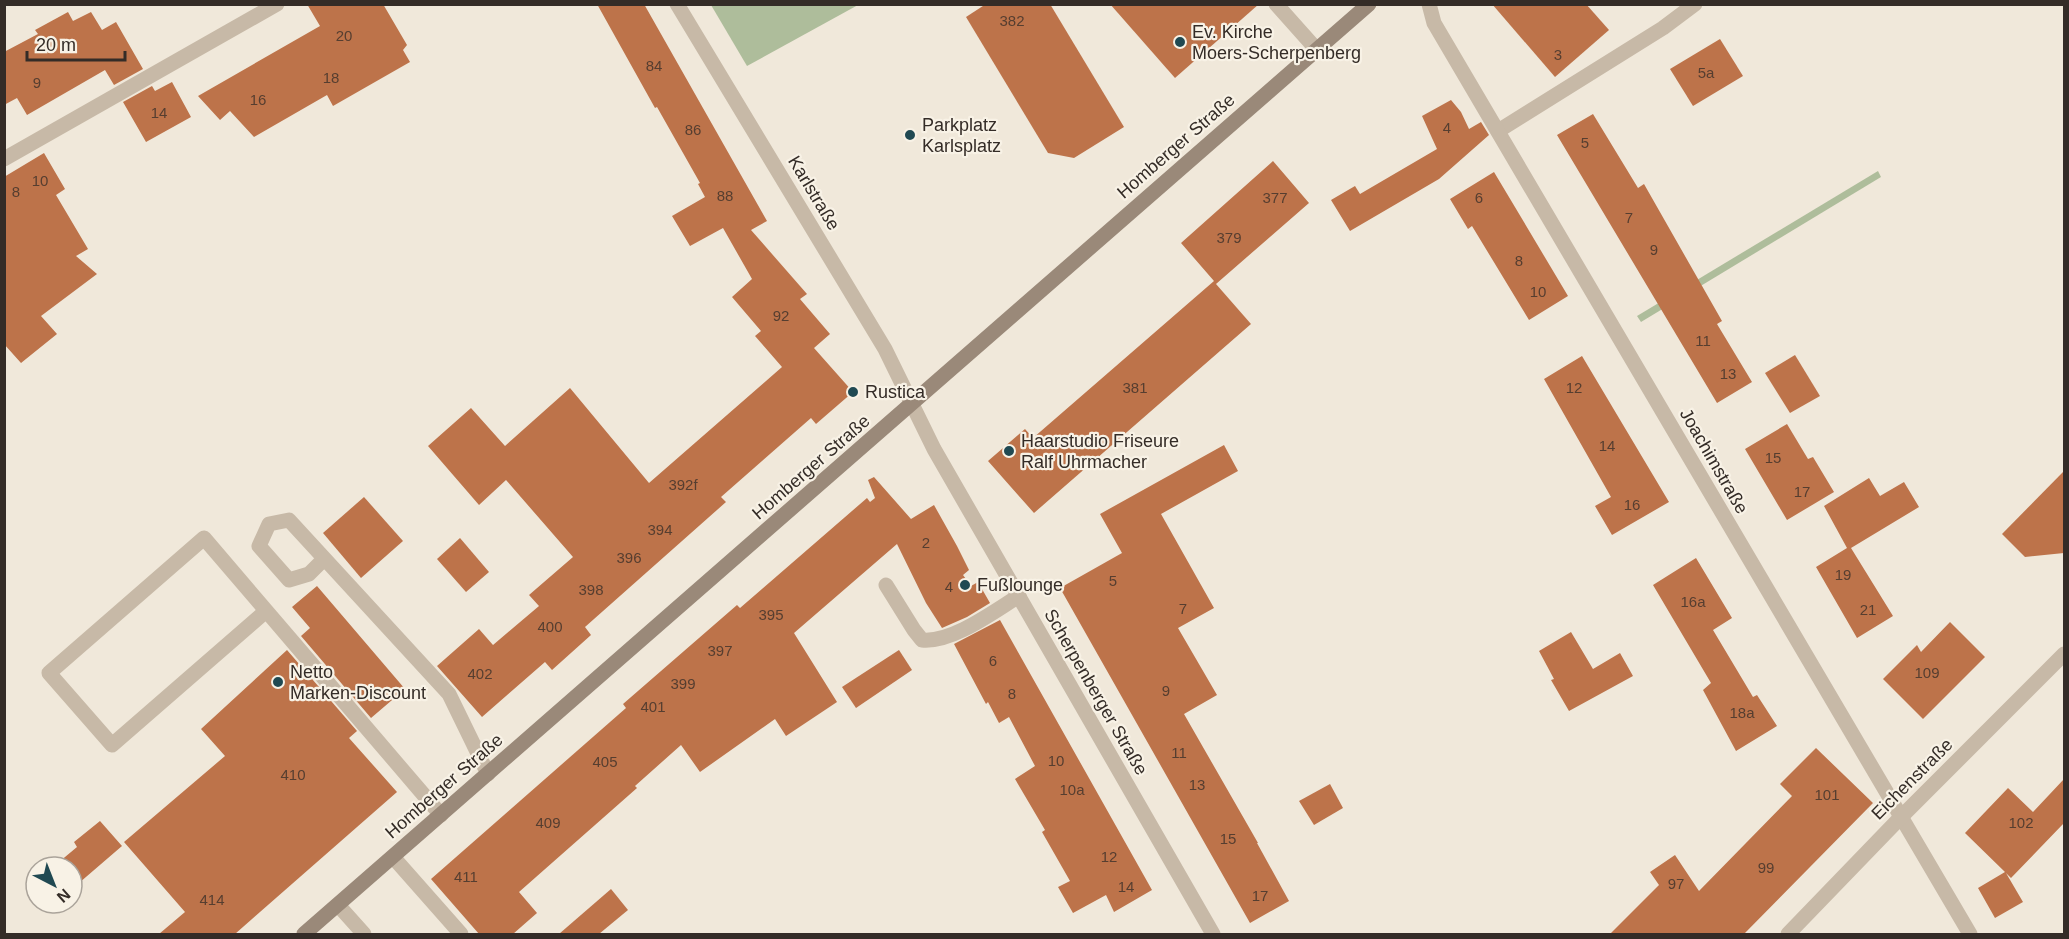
<svg xmlns="http://www.w3.org/2000/svg" width="2069" height="939" font-family="Arial,sans-serif">
<style>
.green{fill:#aebd9b}
.building{fill:#bd734a}
.lines{fill:none;stroke-linecap:round;stroke-linejoin:round}
.lane{stroke:#c7b9a7;stroke-width:15}
.street{stroke:#c7b9a7;stroke-width:15}
.secondary{stroke:#9a8979;stroke-width:15}
.poi-dot{fill:#204952;stroke:#f8f2e6;stroke-width:2}
.labels{text-anchor:middle;dominant-baseline:central;stroke-width:4.5;stroke-linejoin:round;paint-order:stroke}
.number-label{font-size:15px;fill:#563e30}
.poi-label{font-size:18px;fill:#342c27;stroke:#f8f2e6;text-anchor:start}
.street-label{font-size:18px;fill:#342c27;stroke:#f8f2e6}
</style>
<rect width="100%" height="100%" fill="#f0e8da"/>
<!-- green -->
<g class="green">
<polygon points="711,5 858,5 747,66"/>
<polygon points="1878,171 1881,177 1641,322 1637,316"/>
</g>
<!-- building -->
<g class="building">
<polygon points="307,4 383,4 407,45 403,50 410,62 333,106 327,95 254,137 230,111 220,120 198,96 320,26"/>
<polygon points="597,4 644,4 767,221 751,230 807,294 800,299 830,334 814,348 853,392 816,424 811,418 721,497 726,502 585,627 591,635 552,670 545,662 482,717 437,666 479,629 493,645 539,606 529,595 573,557 506,480 479,505 428,446 471,408 505,446 570,388 649,483 782,367 755,336 761,331 732,297 752,279 723,228 690,246 672,216 705,197 698,184 700,183 657,107 655,108"/>
<polygon points="986,4 1050,4 1124,127 1074,158 1048,153 966,17"/>
<polygon points="1110,4 1259,4 1175,78"/>
<polygon points="1492,4 1586,4 1609,30 1555,77"/>
<polygon points="68,12 73,21 91,12 102,30 116,22 143,69 114,85 105,70 27,115 17,98 4,105 4,52 38,34 35,30"/>
<polygon points="1720,39 1743,76 1693,106 1670,69"/>
<polygon points="172,82 191,117 146,142 123,102 152,86 155,91"/>
<polygon points="1451,100 1461,112 1469,129 1481,122 1489,135 1439,179 1350,231 1331,200 1355,186 1360,194 1437,149 1422,116"/>
<polygon points="1593,114 1638,188 1644,184 1722,321 1717,324 1752,382 1717,403 1557,135"/>
<polygon points="44,153 65,189 56,195 88,249 76,256 97,274 41,316 57,334 21,363 4,344 4,177"/>
<polygon points="1273,161 1309,203 1216,284 1251,324 1034,513 988,461 1025,429 1033,438 1214,281 1181,243"/>
<polygon points="1494,172 1568,296 1529,320 1472,226 1468,229 1450,199"/>
<polygon points="1795,355 1820,396 1790,413 1765,373"/>
<polygon points="1582,356 1669,502 1612,535 1595,506 1611,497 1544,379"/>
<polygon points="1787,424 1808,459 1813,457 1834,492 1787,520 1745,449"/>
<polygon points="1224,445 1238,471 1161,514 1214,608 1178,628 1217,695 1184,714 1258,843 1257,843 1289,901 1250,923 1060,588 1122,553 1100,514"/>
<polygon points="2064,471 2064,553 2025,557 2002,534"/>
<polygon points="874,477 911,519 934,505 957,546 969,570 963,575 971,586 978,582 990,603 967,617 942,628 926,603 897,544 794,633 837,702 786,736 775,719 700,772 681,745 635,786 637,788 519,892 537,913 513,934 479,934 431,879 626,708 623,704 737,605 740,608 867,498 870,502 875,498 868,480"/>
<polygon points="1869,478 1880,496 1904,482 1919,507 1851,548 1893,616 1857,638 1816,567 1847,548 1824,506"/>
<polygon points="364,497 403,541 361,578 323,533"/>
<polygon points="460,538 489,572 466,592 437,559"/>
<polygon points="1696,558 1732,618 1713,630 1753,697 1757,695 1777,726 1736,751 1703,690 1711,683 1653,585"/>
<polygon points="317,586 405,689 371,718 301,636 310,628 292,607"/>
<polygon points="1000,620 1152,890 1114,912 1106,895 1073,913 1058,887 1070,881 1042,832 1045,830 1015,779 1035,766 1009,717 999,723 988,702 986,704 954,644"/>
<polygon points="1950,622 1985,657 1923,719 1883,679 1917,645 1921,652"/>
<polygon points="1571,632 1593,669 1620,653 1633,676 1569,711 1551,680 1554,679 1539,651"/>
<polygon points="287,650 357,731 349,738 397,792 235,934 159,934 185,912 124,842 225,756 201,729"/>
<polygon points="899,650 912,670 856,708 842,687"/>
<polygon points="1816,748 1873,803 1744,934 1610,934 1659,885 1650,872 1675,855 1699,891 1792,796 1780,784"/>
<polygon points="2064,779 2064,823 2011,878 2006,873 2023,902 1995,918 1978,888 2005,872 1965,833 2008,788 2033,812"/>
<polygon points="1330,784 1343,808 1314,825 1299,801"/>
<polygon points="100,821 122,846 72,889 72,867 53,867 77,847 74,842"/>
<polygon points="611,889 628,910 599,934 559,934"/>
</g>
<g class="lines">
<!-- lane -->
<g class="lane">
<polyline points="1276,4 1317,50"/>
<polyline points="1498,131 1663,28 1695,4"/>
<polyline points="324,559 309,574 289,580 259,546 269,524 289,520 449,694 488,774"/>
<path d="M 886,585 L 914,630 L 922,640 C 952,643 993,612 1019,596"/>
<path d="M 266,611 L 112,745 L 49,673 L 204,538 C 283,630 362,723 441,815"/>
<polyline points="393,857 461,934"/>
<polyline points="338,905 364,934"/>
</g>
<!-- street -->
<g class="street">
<polyline points="677,4 885,349 934,449 1213,934"/>
<polyline points="1429,4 1434,23 1970,934"/>
<polyline points="4,159 277,4"/>
<polyline points="1788,934 1900,818 2064,654"/>
</g>
<!-- secondary -->
<polyline class="secondary" points="304,934 1369,4"/>
</g>
<!-- markers -->
<g class="poi-dot">
<circle cx="1180" cy="42" r="6"/>
<circle cx="910" cy="135" r="6"/>
<circle cx="853" cy="392" r="6"/>
<circle cx="1009" cy="451" r="6"/>
<circle cx="965" cy="585" r="6"/>
<circle cx="278" cy="682" r="6"/>
</g>
<g class="labels">
<!-- number labels -->
<g class="number-label">
<text x="1012" y="20">382</text>
<text x="344" y="35">20</text>
<text x="1558" y="54">3</text>
<text x="654" y="65">84</text>
<text x="1706" y="72">5a</text>
<text x="331" y="77">18</text>
<text x="37" y="82">9</text>
<text x="258" y="99">16</text>
<text x="159" y="112">14</text>
<text x="1447" y="127">4</text>
<text x="693" y="129">86</text>
<text x="1585" y="142">5</text>
<text x="40" y="180">10</text>
<text x="16" y="191">8</text>
<text x="725" y="195">88</text>
<text x="1275" y="197">377</text>
<text x="1479" y="197">6</text>
<text x="1629" y="217">7</text>
<text x="1229" y="237">379</text>
<text x="1654" y="249">9</text>
<text x="1519" y="260">8</text>
<text x="1538" y="291">10</text>
<text x="781" y="315">92</text>
<text x="1703" y="340">11</text>
<text x="1728" y="373">13</text>
<text x="1135" y="387">381</text>
<text x="1574" y="387">12</text>
<text x="1607" y="445">14</text>
<text x="1773" y="457">15</text>
<text x="683" y="484">392f</text>
<text x="1802" y="491">17</text>
<text x="1632" y="504">16</text>
<text x="660" y="529">394</text>
<text x="926" y="542">2</text>
<text x="629" y="557">396</text>
<text x="1843" y="574">19</text>
<text x="1113" y="580">5</text>
<text x="949" y="586">4</text>
<text x="591" y="589">398</text>
<text x="1693" y="601">16a</text>
<text x="1183" y="608">7</text>
<text x="1868" y="609">21</text>
<text x="771" y="614">395</text>
<text x="550" y="626">400</text>
<text x="720" y="650">397</text>
<text x="993" y="660">6</text>
<text x="1927" y="672">109</text>
<text x="480" y="673">402</text>
<text x="683" y="683">399</text>
<text x="1166" y="690">9</text>
<text x="1012" y="693">8</text>
<text x="653" y="706">401</text>
<text x="1742" y="712">18a</text>
<text x="1179" y="752">11</text>
<text x="1056" y="760">10</text>
<text x="605" y="761">405</text>
<text x="293" y="774">410</text>
<text x="1197" y="784">13</text>
<text x="1072" y="789">10a</text>
<text x="1827" y="794">101</text>
<text x="548" y="822">409</text>
<text x="2021" y="822">102</text>
<text x="1228" y="838">15</text>
<text x="1109" y="856">12</text>
<text x="1766" y="867">99</text>
<text x="466" y="876">411</text>
<text x="1676" y="883">97</text>
<text x="1126" y="886">14</text>
<text x="1260" y="895">17</text>
<text x="212" y="899">414</text>
</g>
<!-- poi labels -->
<g class="poi-label">
<text x="1192" y="32">Ev. Kirche<tspan x="1192" dy="21">Moers-Scherpenberg</tspan></text>
<text x="922" y="125">Parkplatz<tspan x="922" dy="21">Karlsplatz</tspan></text>
<text x="865" y="392">Rustica</text>
<text x="1021" y="441">Haarstudio Friseure<tspan x="1021" dy="21">Ralf Uhrmacher</tspan></text>
<text x="977" y="585">Fußlounge</text>
<text x="290" y="672">Netto<tspan x="290" dy="21">Marken-Discount</tspan></text>
</g>
<!-- street labels -->
<g class="street-label">
<text transform="translate(1176 146) rotate(-41)">Homberger Straße</text>
<text transform="translate(814 193) rotate(59)">Karlstraße</text>
<text transform="translate(1714 461) rotate(60)">Joachimstraße</text>
<text transform="translate(811 467) rotate(-41)">Homberger Straße</text>
<text transform="translate(1096 692) rotate(60)">Scherpenberger Straße</text>
<text transform="translate(1912 779) rotate(-45)">Eichenstraße</text>
<text transform="translate(444 786) rotate(-41)">Homberger Straße</text>
</g>
</g>
<!-- border -->
<rect width="2069" height="939" fill="none" stroke="#342c27" stroke-width="12"/>
<!-- north arrow -->
<g transform="translate(54 885) rotate(138)"><circle r="28" fill="#f8f2e6" stroke="#aaa39a" stroke-width="1.5"/>
<path d="M0-4.5L10 22L0 15L-10 22Z" fill="#204952"/>
<text y="-9" font-size="16" font-weight="bold" text-anchor="middle" fill="#342c27">N</text>
</g>
<!-- scale -->
<path d="M27 51v9h98v-9" fill="none" stroke="#342c27" stroke-width="3"/>
<text x="36" y="51" font-size="18" fill="#342c27" stroke="#f8f2e6" stroke-width="4.5" paint-order="stroke">20 m</text>
</svg>
